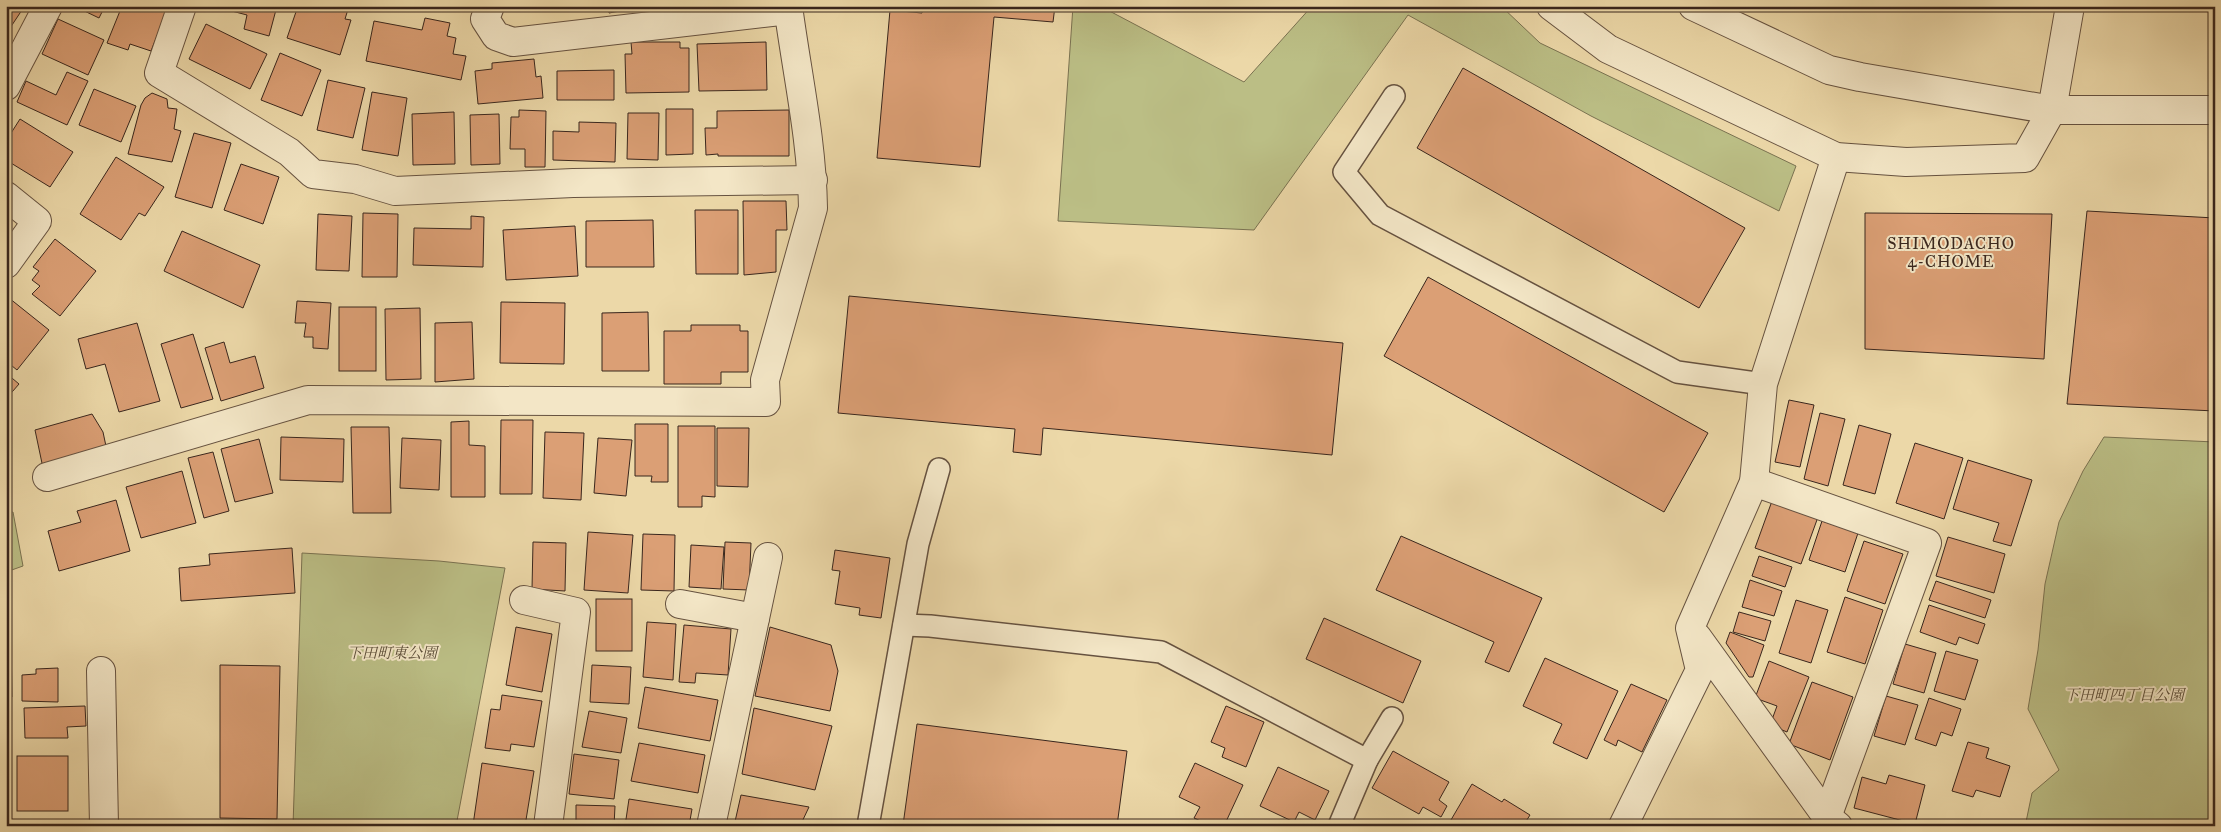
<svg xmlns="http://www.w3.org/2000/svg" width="2221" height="832" font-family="'IM FELL Great Primer','Noto Serif JP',serif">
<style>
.green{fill:#bbbe85;stroke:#7a7251}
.building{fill:#db9f75;stroke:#39261d}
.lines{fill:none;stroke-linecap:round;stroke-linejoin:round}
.lane-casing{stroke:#665240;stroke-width:24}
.street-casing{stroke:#665240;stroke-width:30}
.lane{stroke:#f3e6c6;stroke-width:21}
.street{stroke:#f3e6c6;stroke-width:28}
.labels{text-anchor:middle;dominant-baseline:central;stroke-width:4;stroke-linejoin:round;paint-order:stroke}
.park-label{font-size:15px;font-style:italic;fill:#5a4c37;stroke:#f3e6c6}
.neighbourhood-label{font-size:16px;letter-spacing:1px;fill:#39261d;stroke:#f3e6c6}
</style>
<rect width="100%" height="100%" fill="#ecd8a8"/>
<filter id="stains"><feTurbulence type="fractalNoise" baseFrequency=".004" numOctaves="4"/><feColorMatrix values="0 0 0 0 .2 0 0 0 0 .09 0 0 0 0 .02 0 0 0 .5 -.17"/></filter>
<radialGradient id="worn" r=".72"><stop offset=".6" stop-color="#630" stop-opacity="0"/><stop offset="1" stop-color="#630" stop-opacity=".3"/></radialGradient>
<!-- green -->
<g class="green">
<polygon points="1073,6 1100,6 1244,82 1312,6 1501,6 1540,43 1796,166 1779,211 1591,116 1408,15 1254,230 1058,221"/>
<polygon points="2104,437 2215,442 2215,826 2028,826 2026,822 2032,793 2059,770 2028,709 2038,650 2045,584 2059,522 2083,471"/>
<polygon points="13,512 23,566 6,572 6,513"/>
<polygon points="302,553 439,561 505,568 456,826 293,826"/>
</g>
<!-- building -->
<g class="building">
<polygon points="6,6 16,6 22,10 6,34"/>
<polygon points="74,6 105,6 99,18"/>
<polygon points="122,6 169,6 151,51 130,44 128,50 107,43"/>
<polygon points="225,6 277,6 269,36 244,29 247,15 224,9"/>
<polygon points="298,6 349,6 345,19 351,20 340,55 287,38"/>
<polygon points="608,6 647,6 609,13"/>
<polygon points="923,6 1055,6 1053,22 994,17 980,167 877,158 890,10 922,13"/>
<polygon points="425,18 450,23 447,36 456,38 453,54 466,56 461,80 366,61 374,21 422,30"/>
<polygon points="58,19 104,40 88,75 42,54"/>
<polygon points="206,24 267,54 250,89 189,59"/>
<polygon points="631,42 680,42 680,48 689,48 689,92 626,93 625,54 632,54"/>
<polygon points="766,42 767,90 699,91 697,44"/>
<polygon points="280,53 321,70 302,116 261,100"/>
<polygon points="534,59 536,77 541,76 543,98 478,104 475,71 492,69 492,63"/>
<polygon points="1463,68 1745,228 1699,308 1417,148"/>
<polygon points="614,70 614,100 557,100 557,71"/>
<polygon points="67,72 88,81 67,125 17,102 26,81 56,95"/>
<polygon points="328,80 365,88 353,138 317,130"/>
<polygon points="94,89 136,106 121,142 79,125"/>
<polygon points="372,92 407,98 398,156 362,150"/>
<polygon points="152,93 167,99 168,108 177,109 174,129 181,131 172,162 128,154 141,105 145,98"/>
<polygon points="666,109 693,109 693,154 666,155"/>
<polygon points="519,110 546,111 545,167 525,167 525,149 510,149 511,117 519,117"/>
<polygon points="789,110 789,156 718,156 718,154 706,155 705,128 717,128 717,111"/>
<polygon points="454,112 455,164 413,165 412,114"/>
<polygon points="628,113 659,113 658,160 627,159"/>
<polygon points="499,114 500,164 471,165 470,115"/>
<polygon points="20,119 73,152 50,187 6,160 6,141"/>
<polygon points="579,122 616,123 615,162 553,160 553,131 579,132"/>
<polygon points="194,133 231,143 212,208 175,197"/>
<polygon points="116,157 164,187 145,216 139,213 121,240 80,214"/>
<polygon points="241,164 279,177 263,224 224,210"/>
<polygon points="743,201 786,201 787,230 776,230 776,272 744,275"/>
<polygon points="695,210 738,210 738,274 696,274"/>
<polygon points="2087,211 2215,218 2215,411 2067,404"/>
<polygon points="363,213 398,214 397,277 362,277"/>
<polygon points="1865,213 2052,214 2044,359 1865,349"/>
<polygon points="318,214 352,216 349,271 316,270"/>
<polygon points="471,216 484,217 483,267 413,265 414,228 471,229"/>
<polygon points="653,220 654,267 586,267 586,221"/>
<polygon points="575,226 578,276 506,280 503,230"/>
<polygon points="182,231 260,265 243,308 164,271"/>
<polygon points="55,239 96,271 60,316 32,294 40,286 32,280 39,271 33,267"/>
<polygon points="1428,277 1708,433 1664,512 1384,356"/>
<polygon points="849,296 1343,343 1332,455 1043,428 1041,455 1013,452 1015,429 838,413"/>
<polygon points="9,298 49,330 17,370 6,361 6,301"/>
<polygon points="297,301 331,303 328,349 313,348 313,337 304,337 306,323 295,323"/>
<polygon points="501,302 565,303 564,364 500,363"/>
<rect x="339" y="307" width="37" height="64"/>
<polygon points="420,308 421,379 386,380 385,309"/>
<polygon points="648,312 649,371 602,371 602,313"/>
<polygon points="472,322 474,379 435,382 435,323"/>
<polygon points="137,323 160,401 119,412 105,364 86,369 78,339"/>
<polygon points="691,325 740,325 740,331 748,331 748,372 721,372 721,384 664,384 664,331 691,331"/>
<polygon points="193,334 213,399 181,408 161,344"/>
<polygon points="224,342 230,363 255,356 264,388 221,401 205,348"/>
<polygon points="6,373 19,384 6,399"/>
<polygon points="1789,400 1814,405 1800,467 1775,462"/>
<polygon points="1820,413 1845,419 1828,486 1804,479"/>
<polygon points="92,414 103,432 107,451 43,468 35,430"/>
<polygon points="501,420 533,420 532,494 500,494"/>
<polygon points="469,421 469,445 485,446 485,497 451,497 451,422"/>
<polygon points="635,424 668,424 668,482 651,482 652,476 635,476"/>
<polygon points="1859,425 1891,434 1875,494 1843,485"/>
<polygon points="678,426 715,426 715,497 702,496 702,507 678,507"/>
<polygon points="351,427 389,427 391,513 353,513"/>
<polygon points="717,428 749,428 748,487 717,486"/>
<polygon points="545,432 584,433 581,500 543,498"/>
<polygon points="281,437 344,439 343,482 280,480"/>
<polygon points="402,438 441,440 439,490 400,488"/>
<polygon points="598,438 632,440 626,496 594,493"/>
<polygon points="259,439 273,493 235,502 221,449"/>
<polygon points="1915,443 1963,458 1944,519 1896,503"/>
<polygon points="213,452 229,511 204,518 188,458"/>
<polygon points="1968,460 2032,480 2011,546 1993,541 1999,523 1953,509"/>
<polygon points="182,471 196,523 141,538 126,487"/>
<polygon points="116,500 130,551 59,571 48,531 81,522 77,511"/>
<polygon points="1772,501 1818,517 1801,564 1755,548"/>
<polygon points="1822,521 1858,533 1845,572 1809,560"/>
<polygon points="588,532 633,535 628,593 584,590"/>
<polygon points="643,534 675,535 674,591 641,590"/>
<polygon points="1401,536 1542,598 1509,672 1485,662 1494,642 1376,590"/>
<polygon points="1948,537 2005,554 1994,593 1936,576"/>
<polygon points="1864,541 1903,554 1885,604 1847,591"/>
<polygon points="533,542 566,543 565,591 532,589"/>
<polygon points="725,542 751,543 749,590 723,589"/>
<polygon points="691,545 724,547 721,589 689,587"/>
<polygon points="292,548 295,593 181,601 179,568 210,565 209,554"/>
<polygon points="835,550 890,558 881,618 859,615 860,608 835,604 840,571 832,570"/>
<polygon points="1759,556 1792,567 1785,587 1752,576"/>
<polygon points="1750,580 1782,591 1774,616 1742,607"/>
<polygon points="1936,581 1991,600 1985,618 1929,600"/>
<polygon points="1845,597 1883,610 1865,664 1827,652"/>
<rect x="596" y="599" width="36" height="52"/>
<polygon points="1796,600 1828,610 1811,663 1779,653"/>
<polygon points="1929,605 1985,624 1978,644 1959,637 1956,645 1920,632"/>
<polygon points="1739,612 1771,621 1765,641 1733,632"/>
<polygon points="1324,618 1421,661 1403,703 1306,659"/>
<polygon points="647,622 676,624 673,680 643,677"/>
<polygon points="684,625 731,629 728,675 696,673 695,683 679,682"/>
<polygon points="516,627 552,634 542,692 506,685"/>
<polygon points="770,627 831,645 838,671 830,711 755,696"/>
<polygon points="1730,632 1764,645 1753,677 1749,677 1726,643"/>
<polygon points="1905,644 1936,653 1924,693 1893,684"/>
<polygon points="6,645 11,645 12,697 6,696"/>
<polygon points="1946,651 1978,660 1965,700 1934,691"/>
<polygon points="1545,658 1618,691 1587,759 1553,743 1562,724 1523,706"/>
<polygon points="1769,661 1809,677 1787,732 1770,725 1777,706 1755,698"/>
<polygon points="220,665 280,666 277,819 220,818"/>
<polygon points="592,665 631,667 629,704 590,702"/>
<polygon points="58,668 58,702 22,701 22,675 36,674 36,669"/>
<polygon points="1812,682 1853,697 1830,760 1789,744"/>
<polygon points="1631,684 1667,700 1642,752 1618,740 1616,746 1604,740"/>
<polygon points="645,687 718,700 710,741 638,728"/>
<polygon points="502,695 542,701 534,747 511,744 510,751 485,748 491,709 500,710"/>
<polygon points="1886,696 1918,705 1905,745 1874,736"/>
<polygon points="1929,698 1961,709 1952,736 1941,732 1936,746 1915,739"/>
<polygon points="85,706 86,726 67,727 68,738 25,738 24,708"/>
<polygon points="1226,706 1264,722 1246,767 1222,757 1225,748 1211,742"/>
<polygon points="754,708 832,726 815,790 742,774"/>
<polygon points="589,711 627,718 621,753 582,747"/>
<polygon points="917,724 1127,751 1117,826 903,825"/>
<polygon points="1968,742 1989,748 1986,758 2010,766 2000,797 1976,790 1973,797 1952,791"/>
<polygon points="639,743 705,755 698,793 631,781"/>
<polygon points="1393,751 1449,782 1439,800 1447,806 1441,817 1423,807 1419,814 1372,788"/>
<polygon points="574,754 619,760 614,799 569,794"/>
<rect x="17" y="756" width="51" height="55"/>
<polygon points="482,763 534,771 525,826 473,825"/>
<polygon points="1195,763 1243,785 1224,826 1212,826 1194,818 1200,807 1179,797"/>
<polygon points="1278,767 1329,791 1315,820 1299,812 1294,822 1260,806"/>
<polygon points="1889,775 1925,785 1915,824 1854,808 1862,777 1886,784"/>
<polygon points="1472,784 1502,802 1504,799 1530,815 1523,826 1448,825"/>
<polygon points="741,795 809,807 800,826 734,826"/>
<polygon points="629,799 692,809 689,826 625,826"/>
<polygon points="576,805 615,806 614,826 576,826"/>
</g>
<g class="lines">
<!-- lane casing -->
<g class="lane-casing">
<g id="lane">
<polyline points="1394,96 1344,172 1380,215 1677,372 1763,384"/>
<polyline points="904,625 930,626 1161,652 1367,760"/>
<polyline points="868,826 918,544 939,469"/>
<polyline points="1339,826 1367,760 1392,718"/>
</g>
</g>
<!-- street casing -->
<g class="street-casing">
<g id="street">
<polyline points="182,6 159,73 289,152 313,174 355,179 395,191 573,183 813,180"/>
<polyline points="490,6 485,19 496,36 513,42 789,10"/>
<polyline points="1551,6 1608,49 1836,157 1906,162 2025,158 2052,110 2070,6"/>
<polyline points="1693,6 1829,70 1860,77 2052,110 2215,110"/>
<polyline points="6,86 48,6"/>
<polyline points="6,196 37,221 6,264"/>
<path d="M 47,477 L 308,400 L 766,402 L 765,380 L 813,208 C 812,140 797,74 788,6"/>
<polyline points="1754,482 1927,543 1827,817"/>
<polyline points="524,600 576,612 548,826"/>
<polyline points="680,604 755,618"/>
<polyline points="1697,637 1827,817 1838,826"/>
<polyline points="101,671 104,826"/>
<polyline points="711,826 768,557"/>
<polyline points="1623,826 1700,670 1690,628 1754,482 1763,384 1836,157"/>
</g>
</g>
<!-- lane -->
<use href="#lane" class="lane"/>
<!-- street -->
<use href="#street" class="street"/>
</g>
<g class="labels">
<!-- park labels -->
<g class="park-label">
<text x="392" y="653">下田町東公園</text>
<text x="2124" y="695">下田町四丁目公園</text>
</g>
<!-- neighbourhood labels -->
<g class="neighbourhood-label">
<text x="1951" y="243">SHIMODACHO<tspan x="1951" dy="18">4-CHOME</tspan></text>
</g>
</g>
<!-- margin -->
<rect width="2221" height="832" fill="none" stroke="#ecd8a8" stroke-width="25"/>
<rect x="8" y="8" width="2206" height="817" fill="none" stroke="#39261d" stroke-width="2.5"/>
<rect x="12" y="12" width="2196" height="807" fill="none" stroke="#39261d"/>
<rect width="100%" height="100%" filter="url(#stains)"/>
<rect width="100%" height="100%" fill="url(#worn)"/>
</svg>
